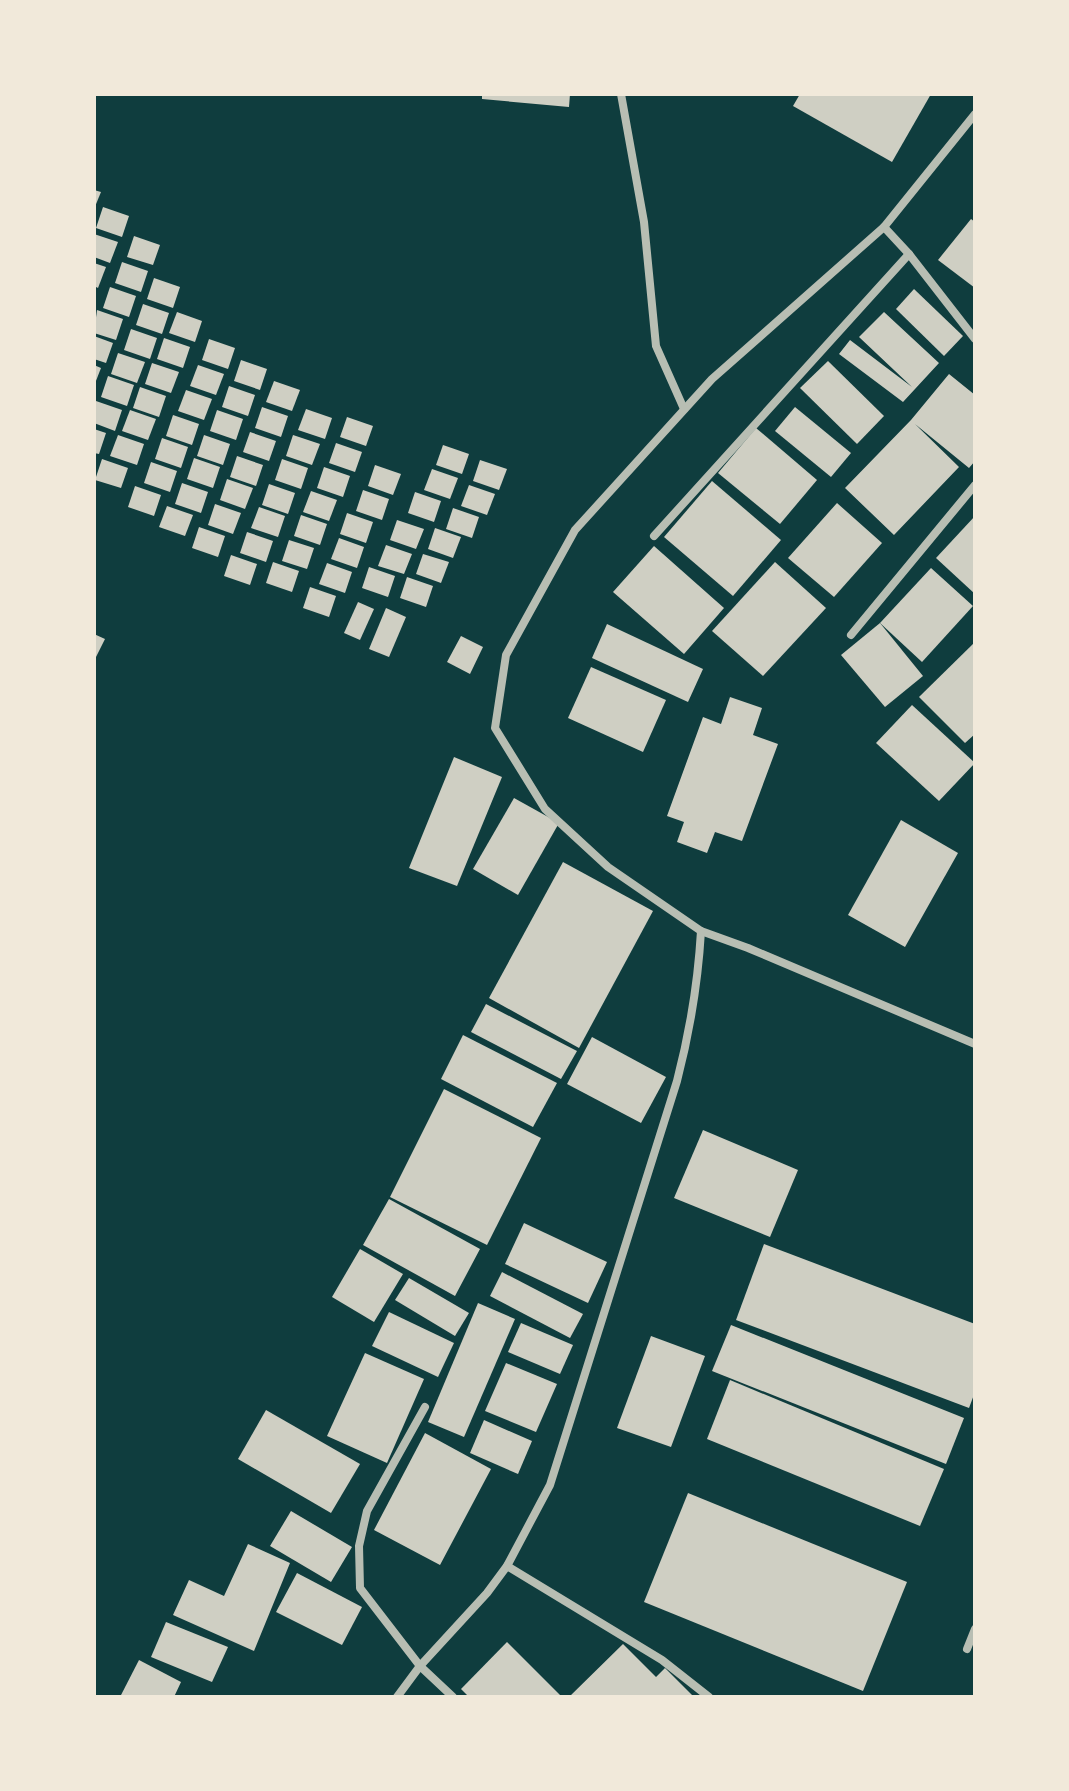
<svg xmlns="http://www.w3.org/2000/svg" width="1069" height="1791" font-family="'IBM Plex Sans',sans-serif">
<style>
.building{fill:#cfcfc3}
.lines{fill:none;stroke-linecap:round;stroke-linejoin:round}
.minor{stroke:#b8beb3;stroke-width:8}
</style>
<rect width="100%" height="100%" fill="#0f3d3e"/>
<!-- building -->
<g class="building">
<polygon points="482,94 570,94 569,107 482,99"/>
<polygon points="800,94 931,94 892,162 793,106"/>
<polygon points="94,190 101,192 94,209"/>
<polygon points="103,207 129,216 122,237 96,228"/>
<polygon points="971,219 975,222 975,288 938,260"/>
<polygon points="94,234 118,242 110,263 94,257"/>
<polygon points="134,236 160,245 153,265 127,257"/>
<polygon points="122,262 148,271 141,292 115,283"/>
<polygon points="94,263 106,267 98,288 94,286"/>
<polygon points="154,278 180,287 173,308 147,299"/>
<polygon points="110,287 136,296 129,317 103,308"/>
<polygon points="914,289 963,336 944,356 896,309"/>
<polygon points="143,304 169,313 162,334 136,325"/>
<polygon points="97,310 123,319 116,340 94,333"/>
<polygon points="177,312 202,321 195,342 169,333"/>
<polygon points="884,312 939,363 903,402 839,354 850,340 912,387 859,337"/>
<polygon points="131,329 157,338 150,359 124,350"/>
<polygon points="94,336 113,343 106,363 94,359"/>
<polygon points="164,338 190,347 183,368 157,359"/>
<polygon points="209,339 235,348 228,369 202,360"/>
<polygon points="118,353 145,362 137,383 111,374"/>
<polygon points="241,360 267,369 260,390 234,381"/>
<polygon points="828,361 884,416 857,444 800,388"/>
<polygon points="152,363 179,372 171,393 145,384"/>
<polygon points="94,365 101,368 94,386"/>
<polygon points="198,365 224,374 216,395 190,386"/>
<polygon points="949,374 975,395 975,461 969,468 915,424 959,467 894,535 845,488 911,420"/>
<polygon points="108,376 134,385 127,406 101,397"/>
<polygon points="274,381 300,390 292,411 266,402"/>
<polygon points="229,386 255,395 248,416 222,407"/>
<polygon points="140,387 166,396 159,417 133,408"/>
<polygon points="186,390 212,399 204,420 178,411"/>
<polygon points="96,401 122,410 115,431 94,423"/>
<polygon points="262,407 288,416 281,437 255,428"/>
<polygon points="795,407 851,453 831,477 775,431"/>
<polygon points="306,409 332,418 325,439 298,430"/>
<polygon points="130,410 156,419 148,440 122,431"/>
<polygon points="217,410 243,419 236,440 210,431"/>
<polygon points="173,415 199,424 192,445 166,436"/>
<polygon points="347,417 373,426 366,446 340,437"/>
<polygon points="756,428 817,480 780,524 718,473"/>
<polygon points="94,429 106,433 99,454 94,453"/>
<polygon points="250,432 276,441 269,461 243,452"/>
<polygon points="118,435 144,444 137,465 110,456"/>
<polygon points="204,435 230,444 223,465 197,456"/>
<polygon points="293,435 320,444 312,465 286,456"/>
<polygon points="162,438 188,447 181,468 155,459"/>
<polygon points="336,443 362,452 355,472 329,463"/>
<polygon points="443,445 469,454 462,474 436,465"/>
<polygon points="237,456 263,465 256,486 230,477"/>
<polygon points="194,458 220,467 213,488 187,479"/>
<polygon points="102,459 128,468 121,488 95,480"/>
<polygon points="282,459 308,468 301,489 275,480"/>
<polygon points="480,460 507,469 499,490 473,481"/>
<polygon points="151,462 177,471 170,492 144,483"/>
<polygon points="375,465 401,474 393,495 368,486"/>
<polygon points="324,467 350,476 343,497 317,488"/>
<polygon points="432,469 458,478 450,499 424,490"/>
<polygon points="227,479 253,488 245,509 220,500"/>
<polygon points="712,481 781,540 733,596 664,537"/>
<polygon points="182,483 208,492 201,513 175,504"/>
<polygon points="269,484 295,493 288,514 262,505"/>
<polygon points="469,485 495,494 487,515 461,506"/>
<polygon points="135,486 161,495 154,516 128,507"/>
<polygon points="363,490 389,499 382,520 356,511"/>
<polygon points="311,491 337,500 329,521 303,512"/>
<polygon points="415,492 441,501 434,522 408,513"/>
<polygon points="837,503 882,543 834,597 788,558"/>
<polygon points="215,504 241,513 233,534 208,525"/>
<polygon points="167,506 193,515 185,536 159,527"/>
<polygon points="259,507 285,516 278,537 251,528"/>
<polygon points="453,508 479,517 472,538 446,529"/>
<polygon points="347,513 373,522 366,543 340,534"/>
<polygon points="301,515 327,524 320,545 294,536"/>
<polygon points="975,516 975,594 936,558"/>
<polygon points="397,520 424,529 416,549 390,540"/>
<polygon points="199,527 225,536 218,557 192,548"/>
<polygon points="435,528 461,537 453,558 428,549"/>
<polygon points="247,532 273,541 266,562 240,553"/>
<polygon points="339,538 364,547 357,568 331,559"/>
<polygon points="289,540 314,548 307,569 282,561"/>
<polygon points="386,545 412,554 404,574 378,566"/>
<polygon points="654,546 724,608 684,654 613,592"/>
<polygon points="423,554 449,562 441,583 416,574"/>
<polygon points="231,555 257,564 250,585 224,576"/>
<polygon points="273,562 299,571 292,592 266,583"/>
<polygon points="775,562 826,608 763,676 712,631"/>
<polygon points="327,563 352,572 345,593 319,584"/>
<polygon points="369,567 395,576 388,597 362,588"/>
<polygon points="931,568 973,606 922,662 880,623"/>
<polygon points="407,577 433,586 426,607 400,598"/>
<polygon points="310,587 336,596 329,617 303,608"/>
<polygon points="358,602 374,609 360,640 344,633"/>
<polygon points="386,608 406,617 389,657 369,649"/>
<polygon points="880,623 923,676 885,707 841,655"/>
<polygon points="607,624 703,669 688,702 592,658"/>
<polygon points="94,634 105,639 94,661"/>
<polygon points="461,636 483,647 470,674 447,662"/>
<polygon points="975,642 975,734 965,743 919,697"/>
<polygon points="591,667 666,700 643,752 568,718"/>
<polygon points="730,697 762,708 753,735 778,744 742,841 715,832 707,853 677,842 684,822 667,816 703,717 721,724"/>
<polygon points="912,705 975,763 939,801 876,743"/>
<polygon points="454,757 502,777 457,886 409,868"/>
<polygon points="514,798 559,823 518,895 473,869"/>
<polygon points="901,820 958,853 905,947 848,915"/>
<polygon points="563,862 653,911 579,1048 489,998"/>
<polygon points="486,1004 577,1051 561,1079 471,1032"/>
<polygon points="463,1035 557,1083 533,1127 441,1079"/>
<polygon points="592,1037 666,1077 641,1123 567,1084"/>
<polygon points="444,1089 541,1138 487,1245 390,1197"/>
<polygon points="703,1130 798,1170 770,1237 674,1198"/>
<polygon points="389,1199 480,1249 455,1296 363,1245"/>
<polygon points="524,1223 607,1262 588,1303 505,1264"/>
<polygon points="764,1244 975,1324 975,1392 969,1408 736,1320"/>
<polygon points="360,1249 403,1274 374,1322 332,1297"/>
<polygon points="502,1272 583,1314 570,1338 490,1296"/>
<polygon points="409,1278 469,1313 455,1336 395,1300"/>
<polygon points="478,1303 515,1319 464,1437 428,1422"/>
<polygon points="389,1312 454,1343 438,1377 372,1346"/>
<polygon points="521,1323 573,1345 560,1374 508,1352"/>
<polygon points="731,1325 964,1418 946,1464 712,1371"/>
<polygon points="651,1336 705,1356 671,1447 617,1428"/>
<polygon points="365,1353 424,1379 387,1463 327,1436"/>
<polygon points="506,1363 557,1384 536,1432 485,1411"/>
<polygon points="730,1380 944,1469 920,1526 707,1439"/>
<polygon points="266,1410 360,1464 331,1513 238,1459"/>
<polygon points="484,1420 532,1441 518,1474 470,1453"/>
<polygon points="425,1433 491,1469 440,1565 374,1530"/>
<polygon points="688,1493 907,1582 863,1691 644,1602"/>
<polygon points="291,1511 352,1547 331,1582 270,1546"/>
<polygon points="248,1544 290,1563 254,1651 173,1615 189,1580 224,1596"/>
<polygon points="297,1573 362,1607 342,1645 276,1612"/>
<polygon points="166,1622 228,1647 212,1682 151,1657"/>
<polygon points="507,1642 562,1697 469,1697 461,1689"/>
<polygon points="623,1644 656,1677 665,1668 694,1697 569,1697"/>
<polygon points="139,1660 181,1682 174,1697 120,1697"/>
</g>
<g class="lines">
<!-- minor -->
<g class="minor">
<polyline points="621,94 644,222 656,346 684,409"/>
<polyline points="884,227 909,254 975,339"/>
<polyline points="654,536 909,254"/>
<polyline points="851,635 975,485"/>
<polyline points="701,931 748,948 975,1044"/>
<polyline points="425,1407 367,1511 359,1546 360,1588 420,1666 453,1697"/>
<polyline points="507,1566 662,1660 709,1697"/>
<polyline points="967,1649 975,1629"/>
<path d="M 397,1697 L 420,1666 L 487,1593 L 507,1566 L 550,1485 L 677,1081 C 690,1031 698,983 701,931 L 608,867 L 545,809 L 495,728 L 506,655 L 575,530 L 712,379 L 884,227 L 975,114"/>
</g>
</g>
<!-- border -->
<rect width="1069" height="1791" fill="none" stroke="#f1e9da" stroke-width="192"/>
</svg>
